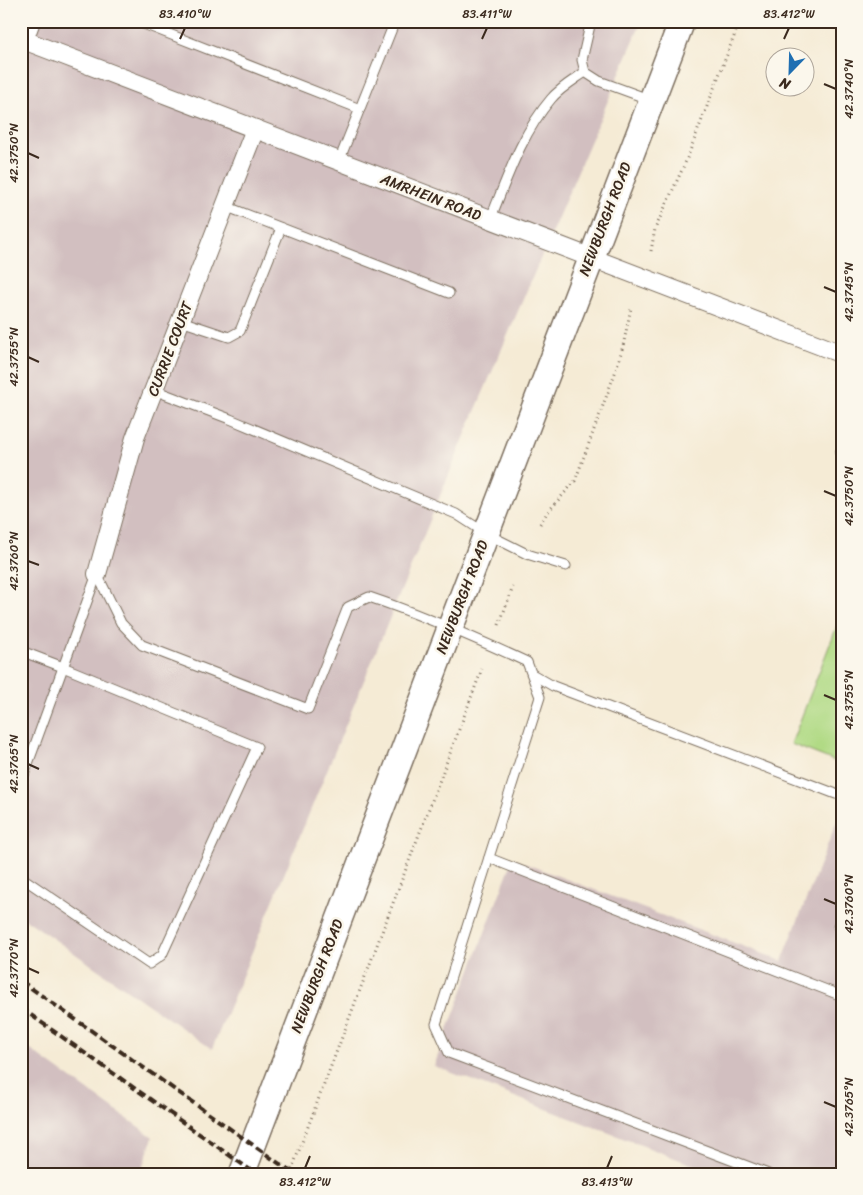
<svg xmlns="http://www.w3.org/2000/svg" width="863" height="1195" font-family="Sriracha,sans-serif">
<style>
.industrial{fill:#d2bfc0}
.green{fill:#b1da85;stroke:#768252}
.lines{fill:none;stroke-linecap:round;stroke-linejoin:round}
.service-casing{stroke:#7c6e5e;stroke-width:11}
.minor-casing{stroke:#7c6e5e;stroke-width:20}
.secondary-casing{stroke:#7c6e5e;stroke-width:28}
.path{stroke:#7c6e5e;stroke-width:3;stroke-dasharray:1 4;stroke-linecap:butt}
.service{stroke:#fff;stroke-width:9}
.minor{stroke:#fff;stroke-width:18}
.secondary{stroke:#fff;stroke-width:25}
.rail{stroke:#3b2a1e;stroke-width:4;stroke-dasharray:8 4;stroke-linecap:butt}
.ticks{fill:none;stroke:#3b2a1e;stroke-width:2}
.labels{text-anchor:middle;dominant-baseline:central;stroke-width:5;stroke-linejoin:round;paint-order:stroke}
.street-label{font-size:15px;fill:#3b2a1e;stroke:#fbf7ec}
.neatline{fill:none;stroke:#3b2a1e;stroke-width:2}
.ticks-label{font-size:12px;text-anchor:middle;fill:#3b2a1e}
</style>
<rect width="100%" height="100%" fill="#fbf7ec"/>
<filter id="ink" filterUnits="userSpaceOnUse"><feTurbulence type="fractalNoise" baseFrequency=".02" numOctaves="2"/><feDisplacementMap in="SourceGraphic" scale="10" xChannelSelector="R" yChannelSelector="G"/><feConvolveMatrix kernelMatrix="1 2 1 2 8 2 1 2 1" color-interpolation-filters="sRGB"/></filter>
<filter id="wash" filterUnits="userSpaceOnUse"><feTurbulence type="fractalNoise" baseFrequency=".0096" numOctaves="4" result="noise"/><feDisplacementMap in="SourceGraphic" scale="20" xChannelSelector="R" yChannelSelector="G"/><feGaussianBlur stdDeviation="1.12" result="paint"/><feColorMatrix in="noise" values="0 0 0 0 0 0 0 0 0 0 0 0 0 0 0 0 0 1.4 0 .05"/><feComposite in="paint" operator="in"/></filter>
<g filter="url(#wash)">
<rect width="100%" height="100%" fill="#f5ebd5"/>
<!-- industrial -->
<g class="industrial">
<polygon points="21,21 642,21 471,421 212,1049 21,916"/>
<polygon points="842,808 842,1174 717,1174 434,1066 513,859 782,961"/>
<polygon points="21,1043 153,1137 140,1174 21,1174"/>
</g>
<!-- green -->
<polygon class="green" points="842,613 842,764 791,744"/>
</g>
<g filter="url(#ink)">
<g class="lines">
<!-- service casing -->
<g class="service-casing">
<g id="service">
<polyline points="136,21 360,109"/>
<polyline points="591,21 582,60 585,72 599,81 651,100"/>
<polyline points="339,161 395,21"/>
<polyline points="225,206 449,293"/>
<path d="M 490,220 C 507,178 522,133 551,99 C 560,88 574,80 585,72"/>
<polyline points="181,321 229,337 240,331 281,228"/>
<polyline points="154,390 230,419 456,514 487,534 527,554 566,566"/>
<polyline points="840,453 842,449"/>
<path d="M 97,574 L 121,623 L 142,645 L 308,709 L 348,607 L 369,597 C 423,615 475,638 527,662 L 540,697 L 436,1024 L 449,1053 L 768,1174"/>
<polyline points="21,651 63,667 257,747 162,955 149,964 21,877"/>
<polyline points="532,674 553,686 836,794"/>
<polyline points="21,783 97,574"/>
<polyline points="489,858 842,996"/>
<polyline points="842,917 838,926 842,927"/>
</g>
</g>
<!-- minor casing -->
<g class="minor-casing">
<g id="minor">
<polyline points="21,39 842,354"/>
<polyline points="24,40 31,21"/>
<polyline points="97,574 135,438 255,129"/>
</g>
</g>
<!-- secondary casing -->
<g class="secondary-casing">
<path id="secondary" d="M 242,1174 C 390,790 533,405 682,21"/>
</g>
<!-- path -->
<g class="path">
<polyline points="651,251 655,229 686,161 740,21"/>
<polyline points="540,524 547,513 575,481 615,373 623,346 631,308"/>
<polyline points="499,625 513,587"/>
<polyline points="290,1174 482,669"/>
</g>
<!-- service -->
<use href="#service" class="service"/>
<!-- minor -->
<use href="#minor" class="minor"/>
<!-- secondary -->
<use href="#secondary" class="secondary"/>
<!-- rail -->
<g class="rail">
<polyline points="21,981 294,1174"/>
<polyline points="21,1008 256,1174"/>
</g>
</g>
</g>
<!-- ticks -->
<path class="ticks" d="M 180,39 L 185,28M 482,39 L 487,28M 784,39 L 789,28M 824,84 L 836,89M 28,153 L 39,158M 824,287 L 836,292M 28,357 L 39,362M 824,491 L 836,496M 28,561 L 39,565M 824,695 L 836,700M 28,764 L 39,769M 824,899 L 836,904M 28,968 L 39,973M 824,1102 L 836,1107M 305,1168 L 310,1156M 607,1168 L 612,1156"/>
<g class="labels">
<!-- street labels -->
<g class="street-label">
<text transform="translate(431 197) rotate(21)">AMRHEIN ROAD</text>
<text transform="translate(605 219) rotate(-69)">NEWBURGH ROAD</text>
<text transform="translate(170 349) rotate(-69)">CURRIE COURT</text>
<text transform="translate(462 597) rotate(-69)">NEWBURGH ROAD</text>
<text transform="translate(317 976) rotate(-69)">NEWBURGH ROAD</text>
</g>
</g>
<!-- margin -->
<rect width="863" height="1195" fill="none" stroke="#fbf7ec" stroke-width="55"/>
<!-- north arrow -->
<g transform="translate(790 72) rotate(203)"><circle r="24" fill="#fbf7ec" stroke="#aea59a"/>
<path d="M0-4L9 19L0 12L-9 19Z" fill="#1f6fb2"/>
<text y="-8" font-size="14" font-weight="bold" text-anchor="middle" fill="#3b2a1e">N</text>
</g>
<rect x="28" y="28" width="808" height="1140" class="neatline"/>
<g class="ticks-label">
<text x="185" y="18">83.410°W</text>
<text x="487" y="18">83.411°W</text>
<text x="789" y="18">83.412°W</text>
<text transform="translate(849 89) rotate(-90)" y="4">42.3740°N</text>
<text transform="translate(14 153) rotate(-90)" y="4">42.3750°N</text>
<text transform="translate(849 292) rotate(-90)" y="4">42.3745°N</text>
<text transform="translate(14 357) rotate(-90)" y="4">42.3755°N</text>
<text transform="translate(849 496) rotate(-90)" y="4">42.3750°N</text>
<text transform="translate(14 561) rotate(-90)" y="4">42.3760°N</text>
<text transform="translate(849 700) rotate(-90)" y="4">42.3755°N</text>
<text transform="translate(14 764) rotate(-90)" y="4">42.3765°N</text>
<text transform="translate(849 904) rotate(-90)" y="4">42.3760°N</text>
<text transform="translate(14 968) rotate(-90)" y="4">42.3770°N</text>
<text transform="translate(849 1107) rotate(-90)" y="4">42.3765°N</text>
<text x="305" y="1186">83.412°W</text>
<text x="607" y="1186">83.413°W</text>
</g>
</svg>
